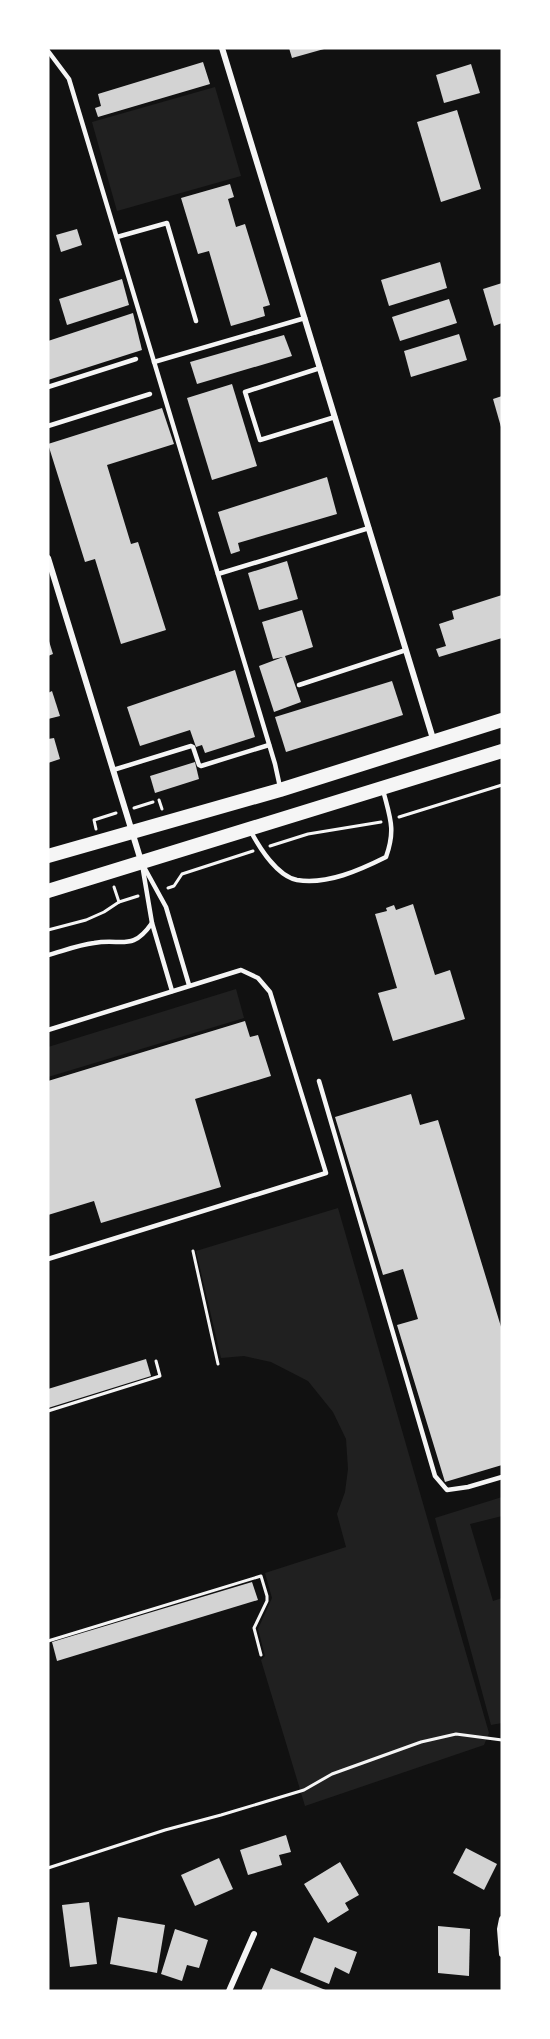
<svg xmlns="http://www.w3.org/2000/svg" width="550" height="2039" font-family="'PT Sans',sans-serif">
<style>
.green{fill:#202020}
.building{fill:#d3d3d3}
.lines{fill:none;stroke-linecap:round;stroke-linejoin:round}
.path{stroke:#f5f5f5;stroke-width:3}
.service{stroke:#f5f5f5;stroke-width:4.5}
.minor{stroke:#f5f5f5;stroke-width:6}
.primary{stroke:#f5f5f5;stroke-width:14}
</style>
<rect width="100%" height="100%" fill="#111"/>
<!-- green -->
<g class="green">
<polygon points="215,87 241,176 117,211 92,122"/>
<polygon points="236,989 244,1018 48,1077 48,1047"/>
<polygon points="338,1208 489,1733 484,1745 305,1806 261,1660 265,1656 258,1629 272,1598 265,1573 346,1547 337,1514 345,1492 348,1469 346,1439 333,1412 308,1381 271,1362 244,1356 221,1358 196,1251"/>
<polygon points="502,1497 502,1516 470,1524 493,1601 502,1598 502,1723 491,1725 435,1518"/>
</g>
<!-- building -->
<g class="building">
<polygon points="289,48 324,48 324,49 292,58"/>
<polygon points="203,62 210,84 98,117 95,108 101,106 98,94"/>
<polygon points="471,64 480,93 444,103 436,75"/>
<polygon points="457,110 481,189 441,202 417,122"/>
<polygon points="230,184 234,197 228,199 236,227 245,224 270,305 263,307 265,316 231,326 209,251 198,254 181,198"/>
<polygon points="77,229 82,245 61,252 56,235"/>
<polygon points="440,262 447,288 389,306 381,280"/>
<polygon points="122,279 129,305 67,325 59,299"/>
<polygon points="502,283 502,323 494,326 483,289"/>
<polygon points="449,299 457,323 400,341 392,317"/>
<polygon points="133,313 142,350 48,380 48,341"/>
<polygon points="459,334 467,360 411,377 404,351"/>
<polygon points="284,335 292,356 197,384 190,362"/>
<polygon points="232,384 257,466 212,480 187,398"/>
<polygon points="502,396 502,427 501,427 493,399"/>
<polygon points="162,408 174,444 107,465 131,544 138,542 166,630 121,644 95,559 85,562 48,444"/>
<polygon points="327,477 337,514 238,543 240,551 231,554 218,512"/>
<polygon points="287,561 298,599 259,610 248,573"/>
<polygon points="502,595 502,638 439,657 436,649 446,646 439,624 454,619 452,611"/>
<polygon points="302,610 313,647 285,656 301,702 274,712 259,666 283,657 273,659 262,622"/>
<polygon points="48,638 53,654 48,656"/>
<polygon points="235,670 255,737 205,753 202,745 196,747 190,730 140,746 127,707"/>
<polygon points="392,681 403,715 286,752 275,717"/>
<polygon points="52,691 60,716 48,719 48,693"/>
<polygon points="54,738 60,759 48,763 48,739"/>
<polygon points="195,762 199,779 155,793 150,776"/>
<polygon points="413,904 435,975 450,970 465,1019 393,1041 378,993 397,988 375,914 387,911 386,908 394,905 396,910"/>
<polygon points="245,1021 250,1037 258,1035 271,1076 195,1099 221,1187 101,1223 94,1201 48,1215 48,1081"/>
<polygon points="411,1094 420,1125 438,1120 502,1330 502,1465 445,1482 397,1325 418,1319 403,1269 383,1275 335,1117"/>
<polygon points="146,1359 151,1376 48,1408 48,1389"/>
<polygon points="252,1582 258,1600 57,1661 52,1642"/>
<polygon points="286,1835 291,1852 279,1855 282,1865 248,1875 240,1850"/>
<polygon points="466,1848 497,1864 484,1890 453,1873"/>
<polygon points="219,1858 233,1889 195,1906 181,1875"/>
<polygon points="340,1862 359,1895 345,1903 349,1910 328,1923 304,1884"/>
<polygon points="89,1902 97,1964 70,1967 62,1905"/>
<polygon points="118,1917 165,1925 157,1973 110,1964"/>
<polygon points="438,1926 470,1929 469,1976 438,1973"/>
<polygon points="175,1929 208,1940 199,1968 187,1965 182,1981 161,1974"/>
<polygon points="314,1937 357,1952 349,1974 335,1967 329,1984 300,1972"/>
<polygon points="271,1968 328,1991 261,1991"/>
</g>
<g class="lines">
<!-- path -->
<g class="path">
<polyline points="159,800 162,809"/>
<polyline points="134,808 153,802"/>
<polyline points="399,817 502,785"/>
<polyline points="96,829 94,820 116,813"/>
<polyline points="270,846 308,834 381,822"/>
<polyline points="114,887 119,902"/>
<polyline points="168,888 174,886 182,874 253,851"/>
<polyline points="48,930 86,920 104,912 119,902 138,896"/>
<polyline points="193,1251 218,1364"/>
<polyline points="48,1411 160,1376 156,1361"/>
<polyline points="48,1641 261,1576 267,1596 267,1601 254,1628 261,1655"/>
<polyline points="48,1868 165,1830 221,1815 304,1790 332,1774 421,1742 456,1734 502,1740"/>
</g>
<!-- service -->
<g class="service">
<polyline points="48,51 69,79 275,764 280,787"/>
<polyline points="117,237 167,223 196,321"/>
<polyline points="154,362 305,318"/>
<polyline points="320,368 245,392 260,440 335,417"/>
<polyline points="48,387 136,359"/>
<polyline points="48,426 150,394"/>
<polyline points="218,574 369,528"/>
<polyline points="299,685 406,650"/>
<polyline points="113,770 191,746 193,747 199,765 201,766 269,745"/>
<path d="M 250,830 C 259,847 277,876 297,880 C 327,885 360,870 386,857 C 396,829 390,818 383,790"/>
<polyline points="142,864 152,923 172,991"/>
<polyline points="144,867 166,907 189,985"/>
<path d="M 48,955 C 63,951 78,945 94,943 C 122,938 132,952 152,923"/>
<polyline points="48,1030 241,970 258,978 270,992 326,1173 48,1259"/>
<polyline points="319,1081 435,1476 447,1490 468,1487 502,1477"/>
</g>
<!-- minor -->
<g class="minor">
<polyline points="222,48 434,742"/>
<polyline points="48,558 141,861"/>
<polyline points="502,1919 500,1929 502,1954"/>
<polyline points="229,1991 254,1934"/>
</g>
<!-- primary -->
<g class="primary">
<polyline points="48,856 280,790 502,720"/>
<polyline points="48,891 502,751"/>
</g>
</g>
<!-- border -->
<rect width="550" height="2039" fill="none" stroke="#ffffff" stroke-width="99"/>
</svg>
